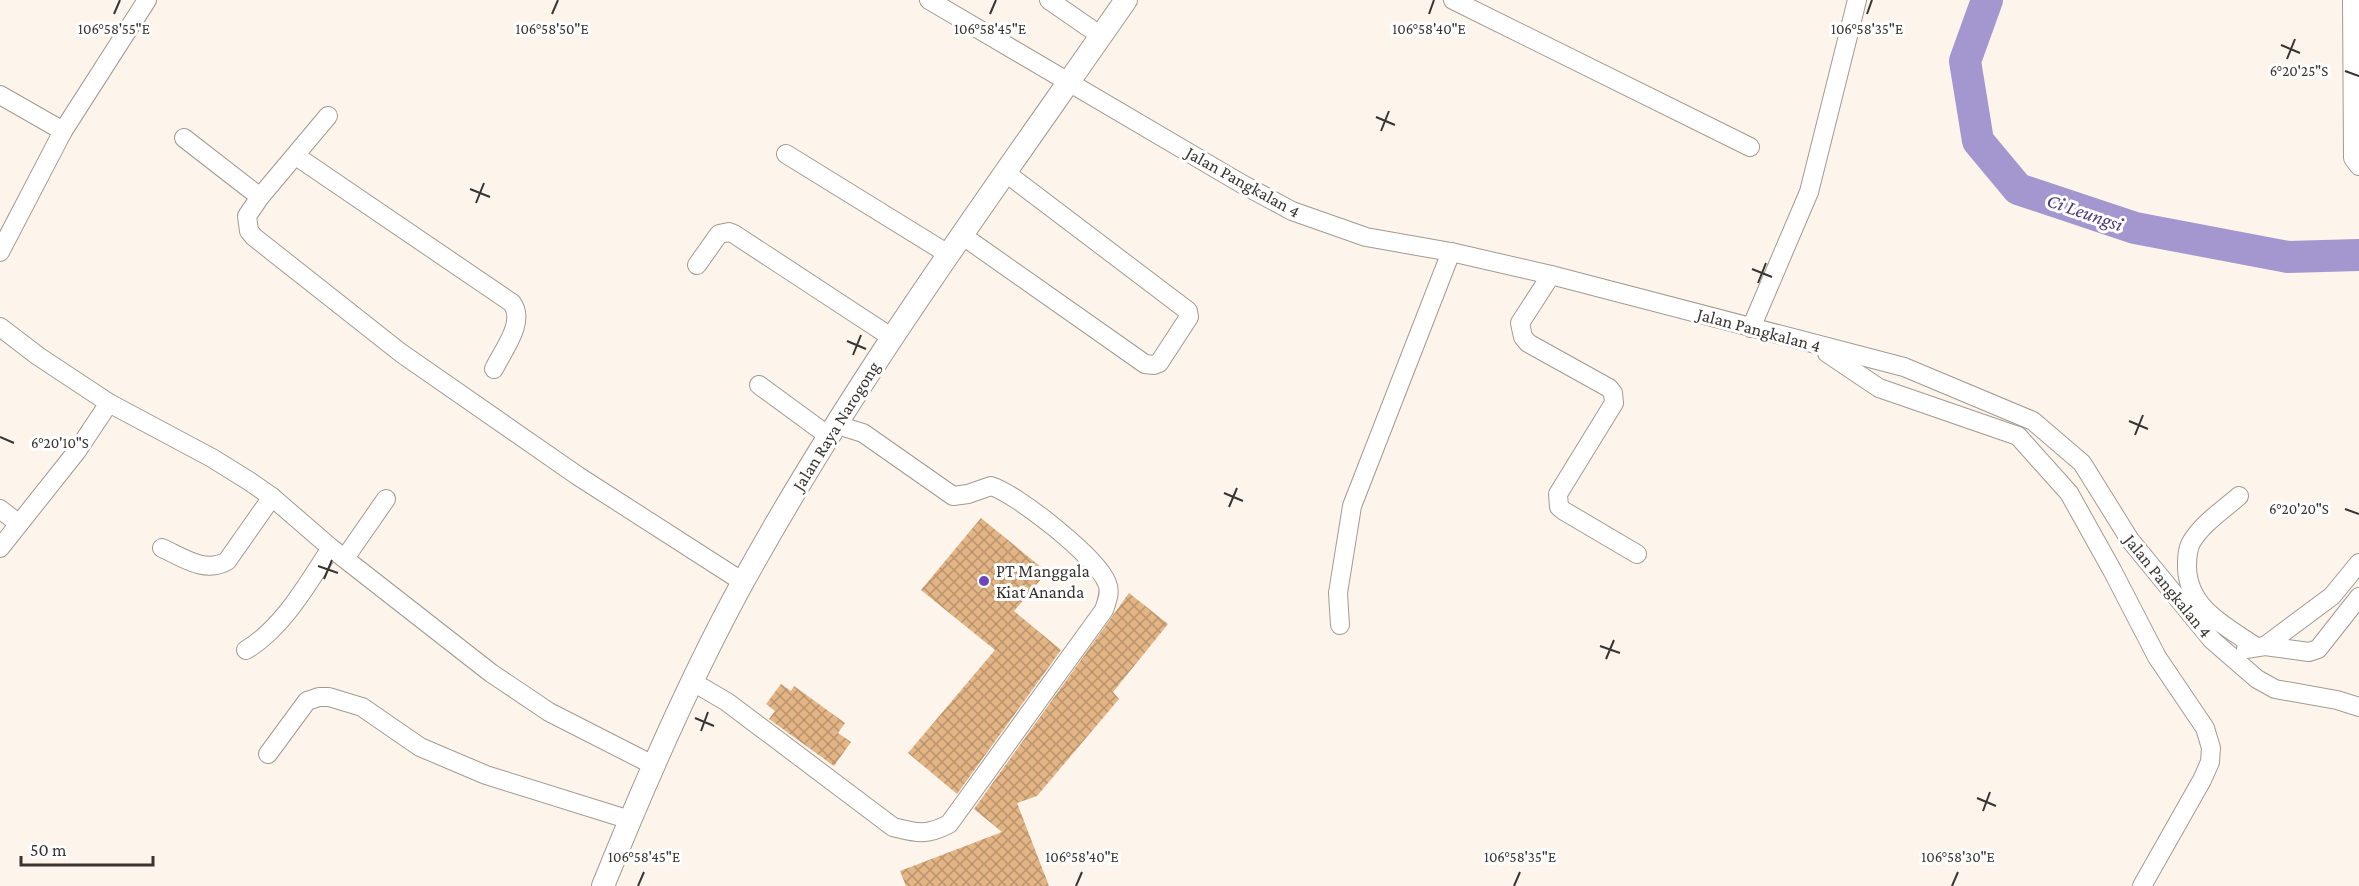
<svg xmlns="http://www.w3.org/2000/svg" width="2359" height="886" font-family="'Crimson Pro',serif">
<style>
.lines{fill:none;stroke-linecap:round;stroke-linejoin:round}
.river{stroke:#a497d0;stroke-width:32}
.building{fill:url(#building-cross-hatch)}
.minor-casing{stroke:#a29a91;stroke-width:20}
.major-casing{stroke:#a29a91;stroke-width:24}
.minor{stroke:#fff;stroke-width:18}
.major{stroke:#fff;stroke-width:22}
.ticks{fill:none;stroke:#383531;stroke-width:2}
.poi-dot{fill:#6f45be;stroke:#fff;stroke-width:2}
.labels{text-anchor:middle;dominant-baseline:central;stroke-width:6;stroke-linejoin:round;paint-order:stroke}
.street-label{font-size:18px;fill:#383531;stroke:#fff}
.poi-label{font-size:18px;fill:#383531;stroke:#fff;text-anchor:start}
.water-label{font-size:20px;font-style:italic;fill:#4d377c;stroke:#fff}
.ticks-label{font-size:15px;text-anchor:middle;fill:#383531;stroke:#fff;stroke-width:6;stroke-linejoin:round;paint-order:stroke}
</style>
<defs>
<pattern id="building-cross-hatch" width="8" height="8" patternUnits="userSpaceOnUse" patternTransform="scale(1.5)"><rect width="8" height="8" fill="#e3b484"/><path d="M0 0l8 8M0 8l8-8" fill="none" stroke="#b9936d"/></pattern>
</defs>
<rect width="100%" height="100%" fill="#fdf4eb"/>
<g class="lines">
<!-- river -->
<polyline class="river" points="1987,0 1965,61 1978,141 2018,189 2135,228 2288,257 2359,255"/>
</g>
<!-- building -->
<g class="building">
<polygon points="981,518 1047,572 1014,611 1061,650 957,794 908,753 995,650 921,590"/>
<polygon points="1129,593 1168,624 1113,692 1119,699 1037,796 1017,803 1049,886 906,886 900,871 1002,832 974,809"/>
<polygon points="781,684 791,691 794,686 845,723 838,733 851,742 834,766 769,719 775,711 766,704"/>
</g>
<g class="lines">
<!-- minor casing -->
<g class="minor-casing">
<g id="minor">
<polyline points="929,0 1242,184 1292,211 1366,237 1451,252 1551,275 1904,367 2033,421 2082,463 2130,540 2212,640 2257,679 2275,689 2337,700 2359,707"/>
<polyline points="1049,0 1101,36"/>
<polyline points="1453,0 1750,147"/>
<polyline points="2352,0 2353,158 2359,166"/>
<polyline points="0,95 63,131"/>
<polyline points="328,116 260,197 247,216 249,231 254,237 401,353 578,476 743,582"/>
<polyline points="184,138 260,197"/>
<polyline points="786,154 948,254"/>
<path d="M 296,156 L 512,303 C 526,322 503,350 494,369"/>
<polyline points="963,236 1145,364 1154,365 1159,363 1189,317 1188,311 1006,173"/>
<polyline points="0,252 63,131 147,0"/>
<polyline points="697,265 719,234 729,232 734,234 891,337"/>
<polyline points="1551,275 1520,323 1523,337 1528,343 1609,388 1613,393 1614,403 1558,494 1559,507 1564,511 1637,554"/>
<polyline points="0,327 38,356 109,403 212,458 249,481 272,497 331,548 491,673 549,712 653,765"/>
<polyline points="1751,328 1809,192 1857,0"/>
<polyline points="1827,353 1879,388 2018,436 2069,493 2112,570 2157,657 2205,728 2211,748 2210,762 2202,780 2142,886"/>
<polyline points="759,385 830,437"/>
<path d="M 2239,496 C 2223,510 2203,523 2192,541 C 2187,549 2187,558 2187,567 C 2188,609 2226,626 2256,647"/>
<polyline points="0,509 19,524"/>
<polyline points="0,548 77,451 109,403"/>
<path d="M 162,548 C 182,557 205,574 227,561 L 272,497"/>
<polyline points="345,558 386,499"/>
<polyline points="1340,625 1338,593 1352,506 1451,252"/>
<polyline points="2265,646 2332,596 2359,563"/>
<polyline points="2246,649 2265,646 2309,652 2318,649 2359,597"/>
<path d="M 246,650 C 283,628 308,583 331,548"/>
<path d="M 693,682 L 727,702 L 893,827 C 917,833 926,836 949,824 L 1104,610 C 1107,601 1111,592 1107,583 C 1098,558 1017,494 991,486 L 968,494 L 953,496 L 863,433 L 837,425"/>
<polyline points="268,754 307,701 319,697 329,697 362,707 420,747 486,775 630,820"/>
</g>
</g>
<!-- major casing -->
<g class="major-casing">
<path id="major" d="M 603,886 C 645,782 690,678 744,580 C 856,377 994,190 1126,0"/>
</g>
<!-- minor -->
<use href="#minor" class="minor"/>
<!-- major -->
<use href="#major" class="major"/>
</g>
<!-- ticks -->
<path class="ticks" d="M 114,14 L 120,0M 552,14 L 558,0M 990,14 L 996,0M 1429,14 L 1434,0M 1867,14 L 1872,0M 2281,45 L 2300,53M 2287,59 L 2295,39M 2345,71 L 2359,76M 1376,117 L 1395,125M 1381,131 L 1389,111M 470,189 L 490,197M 476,203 L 484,183M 1752,269 L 1772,277M 1758,283 L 1766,263M 847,341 L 866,349M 853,355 L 861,335M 2129,421 L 2148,429M 2135,435 L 2143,415M 0,437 L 14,443M 1224,493 L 1243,501M 1229,507 L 1237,488M 2345,509 L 2359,514M 318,566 L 338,573M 324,579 L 332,560M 1600,646 L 1620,653M 1606,659 L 1614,640M 695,718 L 714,726M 701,731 L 708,712M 1977,798 L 1996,806M 1983,811 L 1990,792M 638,886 L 644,872M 1076,886 L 1082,872M 1514,886 L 1520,872M 1952,886 L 1958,872"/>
<!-- markers -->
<circle class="poi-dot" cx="984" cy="581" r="6"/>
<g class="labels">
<!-- street labels -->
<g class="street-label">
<text transform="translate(1243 182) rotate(29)">Jalan Pangkalan 4</text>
<text transform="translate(1759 330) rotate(15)">Jalan Pangkalan 4</text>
<text transform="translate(836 426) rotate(-58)">Jalan Raya Narogong</text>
<text transform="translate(2168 586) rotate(51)">Jalan Pangkalan 4</text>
</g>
<!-- poi labels -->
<g class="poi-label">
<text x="996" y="571">PT Manggala<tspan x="996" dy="21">Kiat Ananda</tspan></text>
</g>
<!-- water labels -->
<g class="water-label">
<text transform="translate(2085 212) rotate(19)">Ci Leungsi</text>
</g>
</g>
<g class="ticks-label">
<text x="552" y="34">106°58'50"E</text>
<text x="990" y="34">106°58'45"E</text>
<text x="1429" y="34">106°58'40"E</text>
<text x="1867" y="34">106°58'35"E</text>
<text x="114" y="34">106°58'55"E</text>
<text x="2299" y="76">6°20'25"S</text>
<text x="60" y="448">6°20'10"S</text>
<text x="2299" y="514">6°20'20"S</text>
<text x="644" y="862">106°58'45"E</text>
<text x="1082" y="862">106°58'40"E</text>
<text x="1520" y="862">106°58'35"E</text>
<text x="1958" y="862">106°58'30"E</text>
</g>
<!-- scale -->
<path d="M21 856v9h132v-9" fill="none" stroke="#383531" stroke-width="3"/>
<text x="30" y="856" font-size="18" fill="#383531" stroke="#ffffff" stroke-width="4.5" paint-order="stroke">50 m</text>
</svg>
